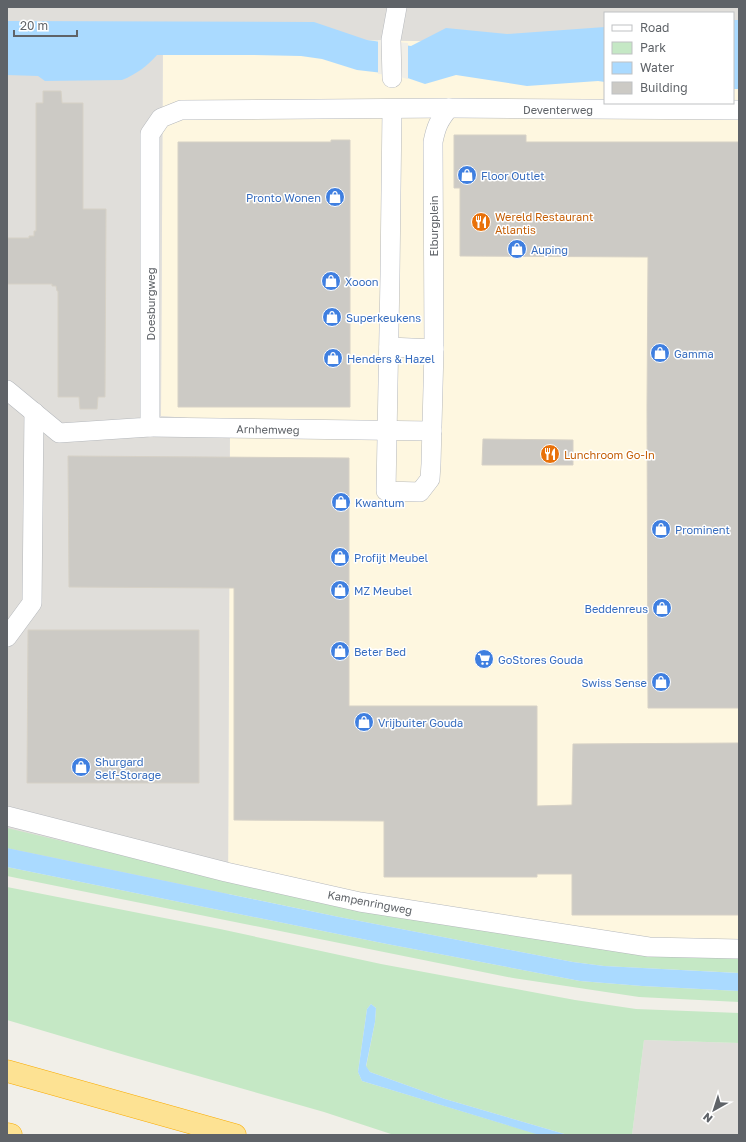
<svg xmlns="http://www.w3.org/2000/svg" width="746" height="1142" font-family="'Golos Text',sans-serif">
<style>
.commercial{fill:#fef7e0}
.industrial{fill:#e0deda}
.green{fill:#c5e8c5}
.water{fill:#aadaff}
.pier{fill:#f1efe8}
.building{fill:#cccac5;stroke:#d6d1c6}
.lines{fill:none;stroke-linecap:round;stroke-linejoin:round}
.minor-casing{stroke:#b5b8bc;stroke-width:20}
.motorway-casing{stroke:#f9ab00;stroke-width:23}
.minor{stroke:#fff;stroke-width:19}
.motorway{stroke:#fde293;stroke-width:22}
.labels{text-anchor:middle;dominant-baseline:central;stroke-width:3;stroke-linejoin:round;paint-order:stroke}
.street-label{font-size:11px;fill:#5f6368;stroke:#fff}
.shop-label{font-size:11px;fill:#366cbe;stroke:#fff;text-anchor:start}
.food-label{font-size:11px;fill:#c56008;stroke:#fff;text-anchor:start}
</style>
<rect width="100%" height="100%" fill="#f1efe8"/>
<!-- commercial -->
<polygon class="commercial" points="163,37 605,44 605,103 733,103 733,46 739,46 739,981 228,898 230,421 161,416"/>
<!-- industrial -->
<g class="industrial">
<polygon points="7,7 739,7 739,46 733,46 733,13 605,13 605,44 163,37 161,416 230,421 228,898 7,850"/>
<polygon points="644,1040 739,1043 739,1135 632,1135"/>
</g>
<!-- green -->
<g class="green">
<polygon points="7,828 340,907 626,953 739,957 739,973 604,966 573,962 339,917 7,848"/>
<polygon points="7,867 387,944 580,981 642,986 739,991 739,1002 639,997 513,978 7,876"/>
<polygon points="7,887 220,929 381,964 575,1000 636,1009 739,1013 739,1043 644,1040 632,1135 568,1135 445,1099 370,1072 366,1067 375,1022 376,1008 371,1004 367,1009 358,1072 362,1081 541,1135 394,1135 324,1112 128,1056 7,1020"/>
</g>
<!-- water -->
<g class="water">
<rect x="733" y="20" width="6" height="69"/>
<path d="M 7,21 L 314,22 L 367,40 L 411,46 L 446,28 L 507,34 L 605,27 L 605,82 L 598,81 L 527,86 L 456,75 L 425,84 L 393,73 L 383,73 L 357,70 L 322,59 L 301,56 L 252,55 L 157,55 C 147,66 137,74 122,80 L 45,81 L 38,76 L 7,75 Z"/>
<polygon points="7,848 339,917 573,962 604,966 739,973 739,991 642,986 580,981 387,944 7,867"/>
<polygon points="371,1004 376,1008 375,1022 366,1066 370,1072 445,1099 568,1135 536,1134 362,1081 358,1072 367,1009"/>
</g>
<!-- pier -->
<polygon class="pier" points="378,40 408,43 408,79 393,75 378,74"/>
<!-- building -->
<g class="building">
<polygon points="43,91 61,91 62,103 83,103 83,209 106,209 105,397 98,397 97,409 80,409 79,397 58,397 58,291 57,291 56,286 52,286 52,284 7,284 7,238 29,238 29,236 34,236 34,231 36,231 36,103 43,103"/>
<polygon points="454,135 526,135 526,142 739,142 739,708 648,708 647,407 648,257 460,256 460,188 454,188"/>
<polygon points="331,140 350,140 350,407 178,407 178,142 331,142"/>
<polygon points="483,439 573,440 573,465 482,465"/>
<polygon points="68,456 349,458 349,706 537,706 537,806 572,805 573,744 739,743 739,915 572,915 572,874 537,874 537,877 384,877 384,821 234,820 234,588 69,587"/>
<polygon points="28,630 199,630 199,783 27,783"/>
</g>
<g class="lines">
<!-- minor casing -->
<g class="minor-casing">
<g id="minor">
<polyline points="392,78 391,40 397,7"/>
<path d="M 392,109 L 390,275 L 386,491 L 420,492 L 430,479 L 431,464 L 434,349 L 433,142 C 436,127 439,120 449,108"/>
<polyline points="389,347 434,349"/>
<polyline points="7,390 59,433 150,427 150,134 161,118 181,110 449,108 739,110"/>
<polyline points="150,427 432,431"/>
<polyline points="7,637 32,603 34,412"/>
<polyline points="7,816 226,872 360,902 649,947 739,949"/>
</g>
</g>
<!-- motorway casing -->
<g class="motorway-casing">
<g id="motorway">
<polyline points="7,1071 235,1135"/>
<polyline points="7,1134 11,1135"/>
</g>
</g>
<!-- minor -->
<use href="#minor" class="minor"/>
<!-- motorway -->
<use href="#motorway" class="motorway"/>
</g>
<!-- icons -->
<defs>
<g id="shop-disc" transform="scale(1)"><circle r="9.5" fill="#3f7fe0" stroke="#fff"/><path d="M-5-2.5h2.3a2.7 3.5 0 0 1 5.4 0H5L5.5 6h-11ZM-1.5-2.5h3a1.5 2.3 0 0 0-3 0Z" fill="#fff"/></g>
<g id="restaurant-disc" transform="scale(1)"><circle r="9.5" fill="#e8710a" stroke="#fff"/><path d="M-5-6h1v4h1v-4h1v4h1v-4h1v5L-1.5 .5V6h-2V.5L-5-1ZM5-6V6H3V1.5H1.5Q1.5-4 5-6Z" fill="#fff"/></g>
<g id="supermarket-disc" transform="scale(1)"><circle r="9.5" fill="#3f7fe0" stroke="#fff"/><path d="M-6-5.5h2.5l.6 2H6L4.5 2H-2.5L-4.4-4H-6ZM-1.5 3.2a1.3 1.3 0 1 0 .1 0ZM3 3.2a1.3 1.3 0 1 0 .1 0Z" fill="#fff"/></g>
</defs>
<g fill-rule="evenodd">
<use href="#shop-disc" x="467" y="175"/>
<use href="#shop-disc" x="335" y="197"/>
<use href="#restaurant-disc" x="481" y="222"/>
<use href="#shop-disc" x="517" y="249"/>
<use href="#shop-disc" x="331" y="281"/>
<use href="#shop-disc" x="332" y="317"/>
<use href="#shop-disc" x="660" y="353"/>
<use href="#shop-disc" x="333" y="358"/>
<use href="#restaurant-disc" x="550" y="454"/>
<use href="#shop-disc" x="341" y="502"/>
<use href="#shop-disc" x="661" y="529"/>
<use href="#shop-disc" x="340" y="557"/>
<use href="#shop-disc" x="340" y="590"/>
<use href="#shop-disc" x="662" y="608"/>
<use href="#shop-disc" x="340" y="651"/>
<use href="#supermarket-disc" x="484" y="659"/>
<use href="#shop-disc" x="661" y="682"/>
<use href="#shop-disc" x="364" y="722"/>
<use href="#shop-disc" x="81" y="767"/>
</g>
<g class="labels">
<!-- street labels -->
<g class="street-label">
<text x="558" y="109">Deventerweg</text>
<text transform="translate(433 226) rotate(-90)">Elburgplein</text>
<text transform="translate(150 304) rotate(-90)">Doesburgweg</text>
<text transform="translate(268 429) rotate(1)">Arnhemweg</text>
<text transform="translate(370 902) rotate(11)">Kampenringweg</text>
</g>
<!-- shop labels -->
<g class="shop-label">
<text x="481" y="175">Floor Outlet</text>
<text x="321" y="197" text-anchor="end">Pronto Wonen</text>
<text x="531" y="249">Auping</text>
<text x="345" y="281">Xooon</text>
<text x="346" y="317">Superkeukens</text>
<text x="674" y="353">Gamma</text>
<text x="347" y="358">Henders &amp; Hazel</text>
<text x="355" y="502">Kwantum</text>
<text x="675" y="529">Prominent</text>
<text x="354" y="557">Profijt Meubel</text>
<text x="354" y="590">MZ Meubel</text>
<text x="648" y="608" text-anchor="end">Beddenreus</text>
<text x="354" y="651">Beter Bed</text>
<text x="498" y="659">GoStores Gouda</text>
<text x="647" y="682" text-anchor="end">Swiss Sense</text>
<text x="378" y="722">Vrijbuiter Gouda</text>
<text x="95" y="761">Shurgard<tspan x="95" dy="13">Self-Storage</tspan></text>
</g>
<!-- food labels -->
<g class="food-label">
<text x="495" y="216">Wereld Restaurant<tspan x="495" dy="13">Atlantis</tspan></text>
<text x="564" y="454">Lunchroom Go-In</text>
</g>
</g>
<!-- border -->
<rect width="746" height="1142" fill="none" stroke="#5f6368" stroke-width="16"/>
<!-- legend -->
<rect x="604" y="12" width="130" height="92" fill="#ffffff" stroke="#bfc1c3"/>
<rect x="612" y="25" width="20" height="6" fill="#ffffff" stroke="#bfc1c3"/>
<text x="640" y="32" font-size="12" fill="#5f6368">Road</text>
<rect x="612" y="42" width="20" height="12" fill="#c5e8c5" stroke="#bfc1c3"/>
<text x="640" y="52" font-size="12" fill="#5f6368">Park</text>
<rect x="612" y="62" width="20" height="12" fill="#aadaff" stroke="#bfc1c3"/>
<text x="640" y="72" font-size="12" fill="#5f6368">Water</text>
<rect x="612" y="82" width="20" height="12" fill="#cccac5" stroke="#bfc1c3"/>
<text x="640" y="92" font-size="12" fill="#5f6368">Building</text>
<!-- north arrow -->
<g transform="translate(714 1110) rotate(219)" stroke="#ffffff" stroke-width="3" paint-order="stroke">
<path d="M0-3L7 15L0 10L-7 15Z" fill="#5f6368"/>
<text y="-6" font-size="11" font-weight="bold" text-anchor="middle" fill="#5f6368">N</text>
</g>
<!-- scale -->
<path d="M14 30v6h63v-6" fill="none" stroke="#5f6368" stroke-width="2"/>
<text x="20" y="30" font-size="12" fill="#5f6368" stroke="#ffffff" stroke-width="3" paint-order="stroke">20 m</text>
</svg>
